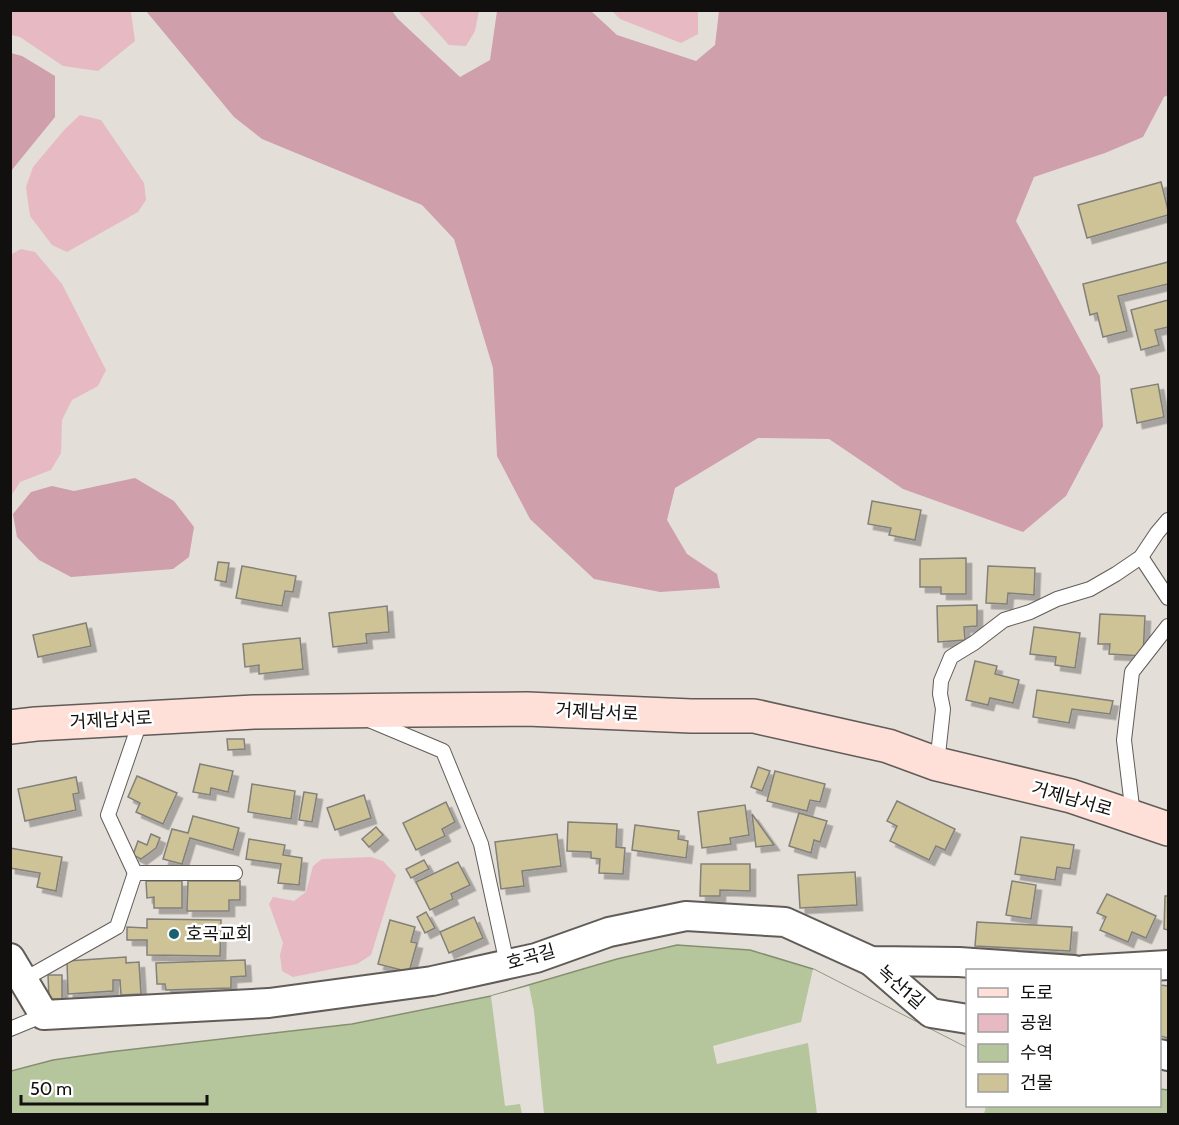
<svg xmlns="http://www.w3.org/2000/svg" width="1179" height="1125" font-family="Cabin,'Noto Sans KR',sans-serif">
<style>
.green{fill:#e6b9c3}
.forest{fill:#cf9fab}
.water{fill:#b5c59c;stroke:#848f71;stroke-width:1.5}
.pier{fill:#e4ded9}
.building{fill:#cec297;stroke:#82807a;stroke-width:1.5;filter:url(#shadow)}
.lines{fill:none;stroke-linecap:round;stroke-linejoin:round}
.lane-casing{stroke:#615c58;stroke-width:16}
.street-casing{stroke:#615c58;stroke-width:32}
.secondary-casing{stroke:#615c58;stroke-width:36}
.lane{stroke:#fff;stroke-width:14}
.street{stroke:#fff;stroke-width:28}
.secondary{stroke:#fee0d9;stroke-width:33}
.poi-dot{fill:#196171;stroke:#fff;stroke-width:2}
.labels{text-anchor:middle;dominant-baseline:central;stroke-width:5;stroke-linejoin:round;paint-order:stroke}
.street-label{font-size:18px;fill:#11100e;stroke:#fff}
.poi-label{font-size:18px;fill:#11100e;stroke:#fff;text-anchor:start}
</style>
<defs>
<filter id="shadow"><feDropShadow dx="5.5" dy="5.5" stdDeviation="0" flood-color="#0004"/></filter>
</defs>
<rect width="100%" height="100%" fill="#e4ded9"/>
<!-- green -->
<g class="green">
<polygon points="11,10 128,11 131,12 135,41 98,71 63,66 20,37 11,35"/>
<polygon points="418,11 479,11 475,31 466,46 449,45"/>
<polygon points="612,11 698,11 698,34 681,43 620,19"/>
<polygon points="80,115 101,120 144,183 146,200 138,212 67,252 52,245 30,216 26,187 33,167 65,129"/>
<polygon points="21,249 35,252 62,284 106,370 98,386 72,400 62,420 61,453 51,470 20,482 11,496 10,255"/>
<polygon points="371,857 383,861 396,875 371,955 357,964 293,977 282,971 280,955 283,943 269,904 273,897 294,901 306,892 313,866 322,859"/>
</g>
<!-- forest -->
<g class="forest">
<polygon points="146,11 392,11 398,19 460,77 490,60 497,11 591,11 617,35 696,61 715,45 719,11 1168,11 1168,95 1164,97 1143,137 1105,153 1034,177 1016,221 1100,376 1103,426 1066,496 1023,532 903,489 829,439 758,438 675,488 667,520 687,554 717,574 720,588 660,592 594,579 530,519 497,456 493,368 454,239 422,205 262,139 234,117"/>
<polygon points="11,53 22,56 55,76 55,117 11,171"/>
<polygon points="135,478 174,501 194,527 189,557 173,569 71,577 39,560 17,537 13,514 31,492 52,486 74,491"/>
</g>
<!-- water -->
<polygon class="water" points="677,945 750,950 813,969 967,1048 968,1106 1160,1106 1160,1089 1168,1090 1168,1114 11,1114 11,1071 53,1060 109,1052 352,1024 491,996 617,959"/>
<!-- pier -->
<g class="pier">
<polygon points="813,969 967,1048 968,1106 986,1106 984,1114 817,1114 808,1043 717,1064 713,1046 801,1022"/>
<polygon points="529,986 534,1011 544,1114 522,1114 520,1104 505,1106 491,996"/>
</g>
<!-- building -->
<g class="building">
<polygon points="1161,182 1168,210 1168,215 1087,238 1078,205"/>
<polygon points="1168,262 1168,284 1118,296 1127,331 1103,337 1097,313 1090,315 1083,284"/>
<polygon points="1168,300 1168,327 1155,330 1159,345 1141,350 1131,310"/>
<polygon points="1158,384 1164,417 1137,423 1131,389"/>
<polygon points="872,501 921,510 915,540 889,535 891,528 868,524"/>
<polygon points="966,558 966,594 941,594 941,587 920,587 920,559"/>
<polygon points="218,562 229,563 226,582 215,580"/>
<polygon points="242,566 296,576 293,592 285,591 282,606 236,598"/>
<polygon points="988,566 1035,568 1034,595 1008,593 1007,604 986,603"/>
<polygon points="977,605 977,626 964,627 965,640 938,642 937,606"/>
<polygon points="387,606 389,632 366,634 367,643 333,647 329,613"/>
<polygon points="1100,614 1145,616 1143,656 1109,654 1110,644 1098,644"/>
<polygon points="86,623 91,646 38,657 33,635"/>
<polygon points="1034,627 1080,633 1075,668 1055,665 1056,657 1030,654"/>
<polygon points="300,638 303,669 259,674 259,665 245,667 243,644"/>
<polygon points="975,661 997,666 995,674 1019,680 1013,703 990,698 988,705 966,700"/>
<polygon points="1037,690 1113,701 1110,714 1072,709 1069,723 1033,717"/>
<polygon points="227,739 244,739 245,749 228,750"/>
<polygon points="200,764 233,771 228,792 211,788 210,795 193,792"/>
<polygon points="758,767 770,771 762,791 751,787"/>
<polygon points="775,771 825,784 820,802 810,800 807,811 767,801"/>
<polygon points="137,776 177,793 163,824 136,812 140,803 128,797"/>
<polygon points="76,777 79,793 73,794 76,810 25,821 18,789"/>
<polygon points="252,784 295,791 291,819 248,812"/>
<polygon points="304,792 317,794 312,822 299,820"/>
<polygon points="364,795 371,818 335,830 327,808"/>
<polygon points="897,801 955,829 945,850 936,846 929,860 890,841 897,826 887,821"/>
<polygon points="446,802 455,822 442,829 445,836 416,850 403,823"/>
<polygon points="745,805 749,835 730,838 731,844 702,848 698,812"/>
<polygon points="799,813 827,821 820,842 814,840 811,853 789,846"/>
<polygon points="752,814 774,845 756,847"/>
<polygon points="193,816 239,828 233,850 190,838 182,864 163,859 172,829 188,833"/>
<polygon points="568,822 617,824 616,847 625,848 623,874 599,873 600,859 591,858 591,852 567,851"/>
<polygon points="635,825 679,831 678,839 688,841 686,858 632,850"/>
<polygon points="376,827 383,835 369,847 362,839"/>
<polygon points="151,834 160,838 156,848 141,859 133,855 138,841 147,845"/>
<polygon points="557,834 561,866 522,871 524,886 501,889 495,842"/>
<polygon points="1021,837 1074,845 1070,869 1057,867 1055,880 1015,874"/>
<polygon points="249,839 285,845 283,855 302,858 299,885 278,883 281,864 246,859"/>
<polygon points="10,848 62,857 56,891 37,887 40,873 10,868"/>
<polygon points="424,860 429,869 411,878 406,869"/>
<polygon points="458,862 470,885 451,894 453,899 430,910 416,882"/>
<polygon points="701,864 750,864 750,891 720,890 720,896 700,896"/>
<polygon points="855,872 857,905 800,908 798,875"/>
<polygon points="146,881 182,881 182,908 154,908 154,897 147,898"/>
<polygon points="188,881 240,881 240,900 229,900 229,911 187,911"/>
<polygon points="1012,881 1036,885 1031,919 1006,915"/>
<polygon points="1107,894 1156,916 1146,938 1132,932 1128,942 1100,930 1106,917 1097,913"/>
<polygon points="1165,896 1168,896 1168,930 1164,929"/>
<polygon points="426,912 435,928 425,933 417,917"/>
<polygon points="474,917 483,938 449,953 440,932"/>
<polygon points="147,919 221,920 220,956 147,955 147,940 127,940 127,927 147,928"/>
<polygon points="390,920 415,927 411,942 417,943 409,972 378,964"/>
<polygon points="977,922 1072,927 1070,951 975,946"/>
<polygon points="126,957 126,963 139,962 141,994 121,995 120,980 113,980 113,991 68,994 67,961"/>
<polygon points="245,960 246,976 231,977 231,988 166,990 165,984 157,984 156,963"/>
<polygon points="48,975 62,975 62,999 49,999"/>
<polygon points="1160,985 1168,986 1168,1038 1160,1036"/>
</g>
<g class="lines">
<!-- lane casing -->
<g class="lane-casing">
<g id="lane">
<polyline points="1141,557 1168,598"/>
<polyline points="369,720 443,751 481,844 507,964"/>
<polyline points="937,764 943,709 940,694 941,681 951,657 974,643 1004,620 1030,612 1057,599 1090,589 1116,574 1141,557 1157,533 1168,520"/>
<polyline points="1133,815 1124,740 1132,672 1168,626"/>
<polyline points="135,873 108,815 141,719"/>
<polyline points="23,980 117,927 135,873 235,873"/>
<polyline points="10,1029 44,1015"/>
</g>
</g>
<!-- street casing -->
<g class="street-casing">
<g id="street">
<polyline points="10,958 44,1015 269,1003 432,981 536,958 609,932 686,916 785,922 871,961 959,962 1074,970"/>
<polyline points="871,961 931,1013 968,1019"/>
<polyline points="1084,970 1168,965"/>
<polyline points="1160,1054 1168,1056"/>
</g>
</g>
<!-- secondary casing -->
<g class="secondary-casing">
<polyline id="secondary" points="10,727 36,724 254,712 412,710 527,709 691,716 754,716 888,746 937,764 1071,796 1168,829"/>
</g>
<!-- lane -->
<use href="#lane" class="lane"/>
<!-- street -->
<use href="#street" class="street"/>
<!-- secondary -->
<use href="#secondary" class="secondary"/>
</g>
<!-- markers -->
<circle class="poi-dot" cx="174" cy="934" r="6"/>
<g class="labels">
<!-- street labels -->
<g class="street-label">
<text transform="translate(597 712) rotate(3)">거제남서로</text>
<text transform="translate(111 720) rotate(-3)">거제남서로</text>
<text transform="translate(1072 799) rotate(16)">거제남서로</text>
<text transform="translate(531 957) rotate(-16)">호곡길</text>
<text transform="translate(901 987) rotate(41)">녹산1길</text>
</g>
<!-- poi labels -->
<g class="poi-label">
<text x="186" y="934">호곡교회</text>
</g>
</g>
<!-- border -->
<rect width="1179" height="1125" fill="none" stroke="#11100e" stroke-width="24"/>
<!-- legend -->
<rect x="966" y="969" width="195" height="138" fill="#ffffff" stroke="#a09f9f" stroke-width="1.5"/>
<rect x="978" y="988" width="30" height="9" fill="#fee0d9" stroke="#a09f9f" stroke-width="1.5"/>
<text x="1020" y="999" font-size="18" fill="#11100e">도로</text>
<rect x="978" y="1014" width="30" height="18" fill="#e6b9c3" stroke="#a09f9f" stroke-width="1.5"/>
<text x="1020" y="1029" font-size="18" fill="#11100e">공원</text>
<rect x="978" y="1044" width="30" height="18" fill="#b5c59c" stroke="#a09f9f" stroke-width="1.5"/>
<text x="1020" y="1059" font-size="18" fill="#11100e">수역</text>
<rect x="978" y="1074" width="30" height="18" fill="#cec297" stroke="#a09f9f" stroke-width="1.5"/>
<text x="1020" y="1089" font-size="18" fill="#11100e">건물</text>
<!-- scale -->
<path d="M21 1095v9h186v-9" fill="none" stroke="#11100e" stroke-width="3"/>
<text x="30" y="1095" font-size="18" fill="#11100e" stroke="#ffffff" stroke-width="4.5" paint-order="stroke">50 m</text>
</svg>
